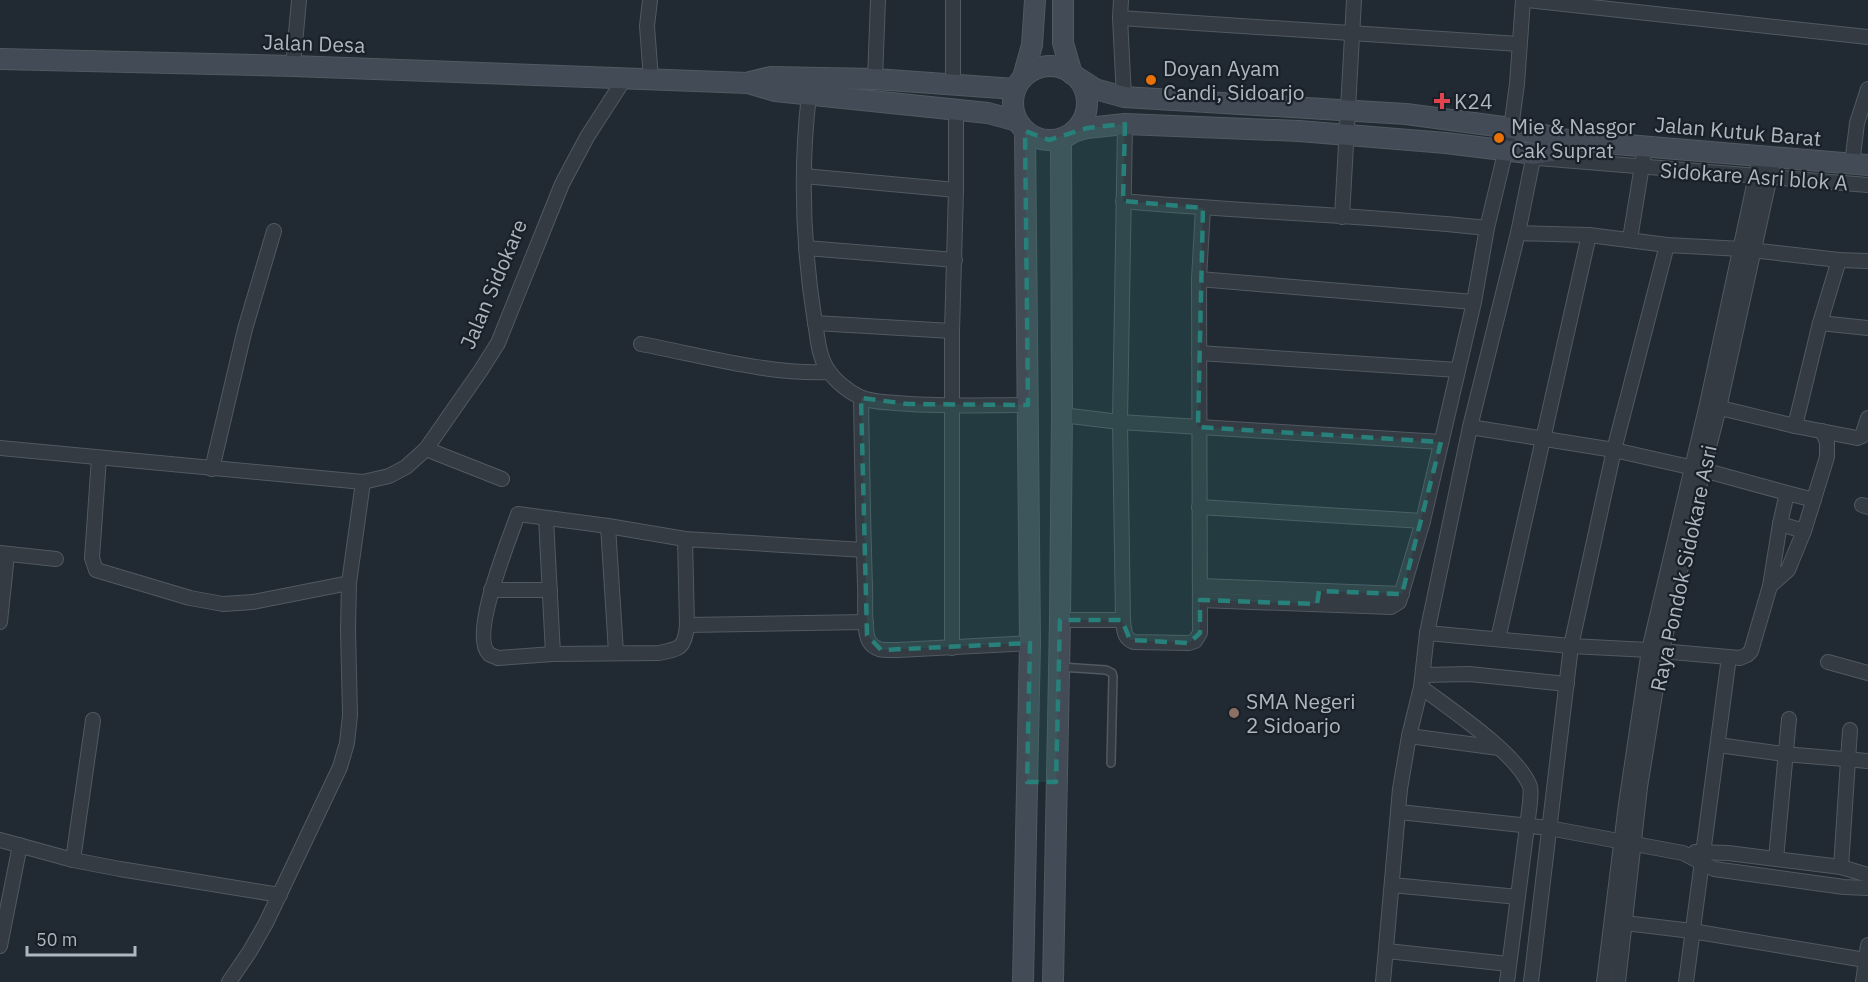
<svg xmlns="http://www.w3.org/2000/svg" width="1868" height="982" font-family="'IBM Plex Sans',sans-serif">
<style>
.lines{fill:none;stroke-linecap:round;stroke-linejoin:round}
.lane-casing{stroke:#515961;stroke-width:10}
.street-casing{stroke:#515961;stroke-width:16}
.secondary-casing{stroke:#515961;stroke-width:22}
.lane{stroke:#343b43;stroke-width:7}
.street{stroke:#343b43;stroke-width:14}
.secondary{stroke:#424b56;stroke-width:20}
.marked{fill:#27807a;fill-opacity:0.2;stroke:#27807a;stroke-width:4.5;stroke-dasharray:12 8;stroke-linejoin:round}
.food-dot{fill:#e8710a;stroke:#192028;stroke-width:2}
.health-dot{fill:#e0444e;stroke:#192028;stroke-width:2}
.education-dot{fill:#8d6e63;stroke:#192028;stroke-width:2}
.labels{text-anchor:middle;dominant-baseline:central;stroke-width:4.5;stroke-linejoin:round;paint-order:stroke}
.street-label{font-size:21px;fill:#aeb6c0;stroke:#192028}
.poi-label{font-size:21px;fill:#aeb6c0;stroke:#192028;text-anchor:start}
</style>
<rect width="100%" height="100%" fill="#212932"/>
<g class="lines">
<!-- lane casing -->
<g class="lane-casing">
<polyline id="lane" points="1061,667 1106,670 1112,673 1113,676 1111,763"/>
</g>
<!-- street casing -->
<g class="street-casing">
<g id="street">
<polyline points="650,0 647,26 651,79"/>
<polyline points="953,0 953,84"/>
<polyline points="1121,0 1120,18 1124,97"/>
<polyline points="1527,0 1868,37"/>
<polyline points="1120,18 1519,44"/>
<polyline points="293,66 299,0"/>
<polyline points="875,79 878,0"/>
<path d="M 809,95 C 800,171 803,248 815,323 C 818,338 818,354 826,367 C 833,379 847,391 860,397 C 870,402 884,402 896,403 C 939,407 984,405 1028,405"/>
<path d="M 1125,124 L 1120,422 L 1123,620 C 1124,630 1124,639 1134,642 L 1189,643 L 1195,641 L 1200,633 L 1199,279 L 1203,208"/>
<polyline points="1538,158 1868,185"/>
<polyline points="1852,164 1857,123 1868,89"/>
<polyline points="804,176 956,190"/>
<path d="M 1123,201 C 1244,212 1366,215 1487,228"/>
<polyline points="1342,217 1354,0"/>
<polyline points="1518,233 1534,154"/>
<polyline points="1630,239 1645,147"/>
<polyline points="806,248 955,260"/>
<polyline points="1199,279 1474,302"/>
<polyline points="815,323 952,331"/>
<polyline points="1820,323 1868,328"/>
<path d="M 641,344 C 700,355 769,375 829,372"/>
<polyline points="1199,353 1458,370"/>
<path d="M 861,398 C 862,461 863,524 865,586 C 866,601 863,629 869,641 C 875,652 887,650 898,650 L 1030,643"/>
<polyline points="1712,406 1795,426 1857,438 1862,436 1868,418"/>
<polyline points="1062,415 1120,422 1441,442"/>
<polyline points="1795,426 1820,323 1839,260"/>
<polyline points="0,448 363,482 389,476 406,467 426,449 481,370 498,343 562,184 587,137 625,78"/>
<polyline points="426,449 502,479"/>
<polyline points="99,458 92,558 96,570 190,598 223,604 253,602 349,583"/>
<polyline points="212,469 245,329 274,231"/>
<polyline points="1787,493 1814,500"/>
<polyline points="1862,505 1868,507"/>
<polyline points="1199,507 1423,521"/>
<polyline points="546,518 553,654"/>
<polyline points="1780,524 1804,531 1827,457 1827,442 1822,431"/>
<polyline points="608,526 616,652"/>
<path d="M 685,539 L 687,625 C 685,648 680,649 659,653 L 553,654 L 498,658 C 496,657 490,655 489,654 C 469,635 510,538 518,514 L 608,526 L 685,539 L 864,550"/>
<polyline points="0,553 56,559"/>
<polyline points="1201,586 1402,594"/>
<polyline points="1770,586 1788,570 1804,531"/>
<polyline points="491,590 550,590"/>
<polyline points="1200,600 1391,607 1399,602 1423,521 1474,302 1487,228 1511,128 1517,84 1523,0"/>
<polyline points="1060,620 1123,620"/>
<polyline points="0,622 7,555"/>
<polyline points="687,625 866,622"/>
<polyline points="1427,633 1571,646 1649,650 1740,658 1747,655 1751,651 1770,586 1780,524 1787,493 1703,470 1614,450 1470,427"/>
<polyline points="1498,639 1589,235"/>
<polyline points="952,648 952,331 956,190 956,110"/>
<polyline points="1828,662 1868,673"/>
<polyline points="1423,675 1469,674 1567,684"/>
<path d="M 1421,687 C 1451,710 1514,751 1529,784 C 1532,789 1530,797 1530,803 L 1507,982"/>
<polyline points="1409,736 1499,748"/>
<polyline points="1718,745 1784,754 1868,761"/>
<polyline points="1399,812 1549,828 1683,853 1714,869 1844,887 1868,888"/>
<polyline points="0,840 73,860 120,869 280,895"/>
<polyline points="1695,852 1728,853 1841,867 1868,875"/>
<polyline points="1776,859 1789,719"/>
<polyline points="73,860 93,720"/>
<polyline points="1841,867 1850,730"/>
<polyline points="1392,885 1518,897"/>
<polyline points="1625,923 1692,931 1865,960"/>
<polyline points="0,946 20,845"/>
<polyline points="1387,951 1509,964"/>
<polyline points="229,982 250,951 266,923 340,767 347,743 350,715 348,630 349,583 363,482"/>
<polyline points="1383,982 1400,789 1409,736 1421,687 1427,633 1470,427 1518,233 1589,235 1667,245 1742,249 1839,260 1868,261"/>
<polyline points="1531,982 1571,646 1614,450 1667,245"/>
<polyline points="1604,982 1626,804 1649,650 1707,404 1760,157"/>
<polyline points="1618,982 1640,787 1662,651 1703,470 1719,408 1774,158"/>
<polyline points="1686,982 1729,657"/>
<polyline points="1863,982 1868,945"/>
</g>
</g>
<!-- secondary casing -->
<g class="secondary-casing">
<g id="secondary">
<polyline points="1063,0 1063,43 1072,74"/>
<polyline points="0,59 293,66 748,83 775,91 988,113 1017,121"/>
<circle cx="1050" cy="103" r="37"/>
<polyline points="1023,77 1032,45 1035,0"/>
<polyline points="1078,78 1095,89 1124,97 1406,114 1511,128 1568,140 1868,165"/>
<polyline points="750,82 771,77 875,79 1015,89"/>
<polyline points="1073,132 1087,128 1125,124 1299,131 1446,143 1534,154 1557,150 1568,140"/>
<polyline points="1023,982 1030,643 1025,131"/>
<polyline points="1053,982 1060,620 1062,415 1061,139"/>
</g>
</g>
<!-- lane -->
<use href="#lane" class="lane"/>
<!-- street -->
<use href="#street" class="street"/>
<!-- secondary -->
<use href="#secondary" class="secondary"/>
</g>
<!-- marked area -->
<path class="marked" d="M 1125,124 L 1123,201 L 1203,208 L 1198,427 L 1441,442 L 1402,594 L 1319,591 L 1317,604 L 1200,600 L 1200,633 L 1189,643 L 1130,640 L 1122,620 L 1060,620 L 1056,782 L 1027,782 L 1030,643 L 881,650 L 867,635 L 861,398 L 908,404 L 1028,405 L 1025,131 L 1049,140 L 1087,128 Z"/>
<!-- markers -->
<g class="food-dot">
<circle cx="1151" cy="80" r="6"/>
<circle cx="1499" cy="138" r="6"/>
</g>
<path class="health-dot" d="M1439 92h6v6h6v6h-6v6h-6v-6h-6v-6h6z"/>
<circle class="education-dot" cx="1234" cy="713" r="6"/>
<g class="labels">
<!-- street labels -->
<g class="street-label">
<text transform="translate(314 43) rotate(2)">Jalan Desa</text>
<text transform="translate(1738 131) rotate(5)">Jalan Kutuk Barat</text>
<text transform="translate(1754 176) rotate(4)">Sidokare Asri blok A</text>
<text transform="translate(493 284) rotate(-67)">Jalan Sidokare</text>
<text transform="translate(1683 568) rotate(-78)">Raya Pondok Sidokare Asri</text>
</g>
<!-- poi labels -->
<g class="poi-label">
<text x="1163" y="68">Doyan Ayam<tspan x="1163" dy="24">Candi, Sidoarjo</tspan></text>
<text x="1454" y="101">K24</text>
<text x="1511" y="126">Mie &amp; Nasgor<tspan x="1511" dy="24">Cak Suprat</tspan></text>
<text x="1246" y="701">SMA Negeri<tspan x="1246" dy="24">2 Sidoarjo</tspan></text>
</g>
</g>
<!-- scale -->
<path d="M27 946v9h108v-9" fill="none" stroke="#aeb6c0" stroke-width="3"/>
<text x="36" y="946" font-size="18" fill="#aeb6c0" stroke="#192028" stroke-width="4.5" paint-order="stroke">50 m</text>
</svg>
